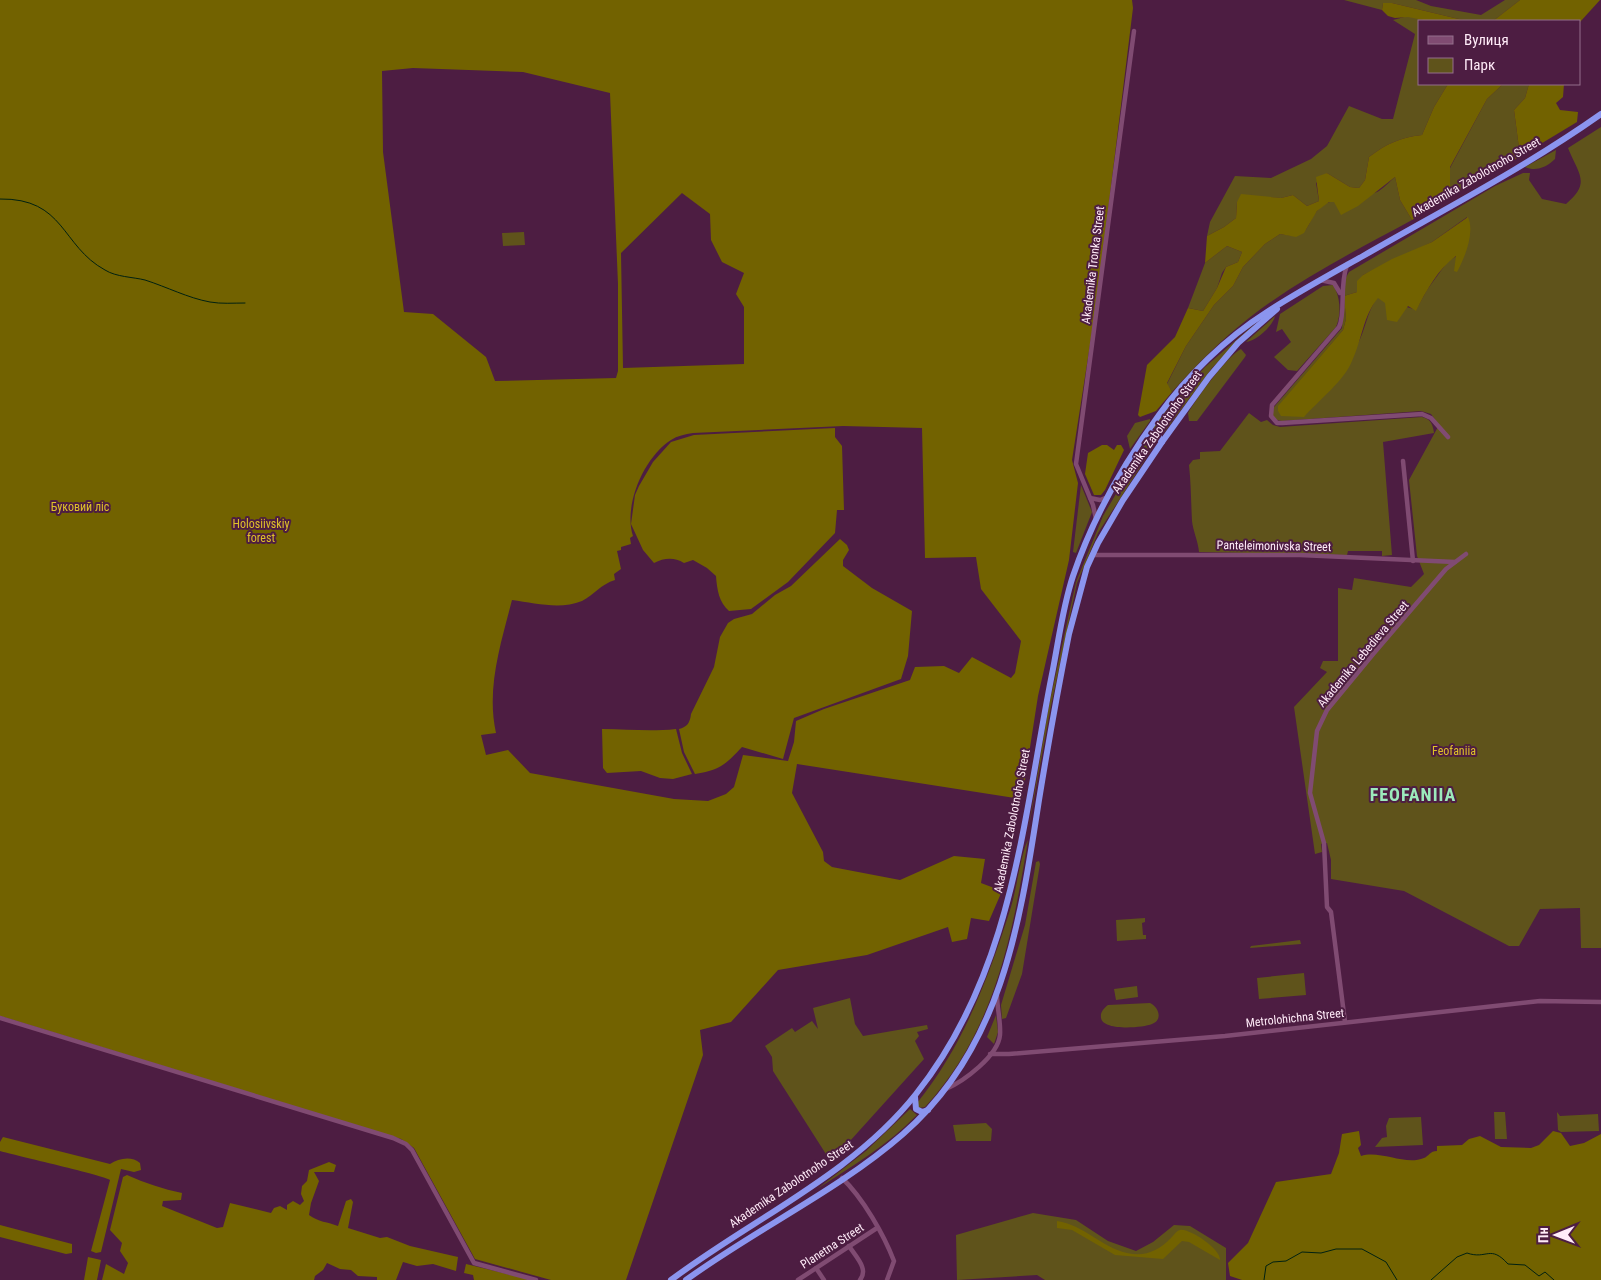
<svg xmlns="http://www.w3.org/2000/svg" width="1601" height="1280" font-family="'Roboto Condensed',sans-serif">
<style>
.green{fill:#5f531b;fill-rule:evenodd}
.forest{fill:#726200;fill-rule:evenodd}
.lines{fill:none;stroke-linecap:round;stroke-linejoin:round}
.stream{stroke:#002111;stroke-width:1}
.minor{stroke:#804b72;stroke-width:4.5}
.highway{stroke:#8b95ef;stroke-width:6}
.labels{text-anchor:middle;dominant-baseline:central;stroke-width:4;stroke-linejoin:round;paint-order:stroke}
.street-label{font-size:12px;fill:#ffebf8;stroke:#4d1d42}
.park-label{font-size:12px;fill:#dfc229;stroke:#4d1d42}
.district-label{font-size:18px;font-weight:bold;letter-spacing:1px;fill:#9ceabc;stroke:#4d1d42}
</style>
<rect width="100%" height="100%" fill="#4d1d42"/>
<!-- green -->
<g class="green">
<polygon points="1344,0 1416,0 1431,6 1481,15 1505,0 1520,0 1493,21 1467,21 1392,3 1383,3 1382,10"/>
<path d="M 1408,16 L 1428,21 L 1420,21 L 1420,84 L 1448,84 L 1434,107 L 1422,135 C 1401,137 1386,144 1369,157 L 1365,180 L 1359,188 L 1350,187 L 1327,173 L 1316,183 L 1319,201 L 1307,206 L 1293,195 L 1281,198 L 1262,197 L 1237,202 L 1236,218 L 1224,227 L 1207,236 L 1210,222 L 1235,176 L 1271,178 L 1311,159 L 1327,146 L 1349,106 L 1382,119 L 1393,119 L 1415,34 L 1393,20 Z"/>
<polygon points="1503,84 1529,84 1525,98 1514,110 1519,148 1500,162 1501,168 1455,194 1450,190 1450,168 1487,99"/>
<path d="M 1601,127 L 1601,948 L 1581,948 L 1580,908 L 1540,909 L 1519,946 L 1509,946 L 1404,891 L 1331,879 L 1331,860 L 1327,843 L 1321,844 L 1322,852 L 1315,854 L 1294,707 L 1327,672 L 1320,668 L 1323,661 L 1338,661 L 1338,588 L 1352,590 L 1354,578 L 1411,587 L 1424,574 L 1417,556 L 1409,480 L 1439,425 L 1431,414 L 1421,411 L 1282,421 L 1277,420 L 1272,415 L 1274,407 L 1342,328 L 1344,281 L 1349,272 L 1495,186 L 1523,173 L 1530,173 L 1529,180 L 1542,199 L 1566,204 C 1591,183 1579,175 1568,148 ZM 1467,217 L 1457,256 L 1448,261 L 1427,290 L 1416,310 C 1403,304 1389,307 1378,297 C 1366,312 1366,331 1356,347 C 1342,371 1323,396 1304,416 L 1278,411 L 1279,406 L 1287,396 L 1343,330 L 1346,319 L 1344,296 L 1357,292 L 1363,275 L 1432,242 Z"/>
<path d="M 1556,150 L 1555,159 C 1547,167 1536,172 1525,167 Z"/>
<path d="M 1395,177 L 1400,200 L 1412,220 C 1357,250 1299,279 1249,318 C 1221,340 1196,365 1172,392 L 1167,384 L 1186,346 L 1214,305 L 1233,286 L 1243,267 L 1265,244 L 1280,234 C 1317,241 1302,217 1327,203 C 1340,197 1363,198 1377,192 C 1383,189 1389,182 1395,177 Z"/>
<polygon points="524,232 525,245 503,246 502,233"/>
<polygon points="1227,246 1242,252 1238,262 1226,267 1222,273 1217,288 1203,311 1188,308 1205,263"/>
<path d="M 1333,285 C 1340,295 1342,314 1336,327 L 1297,371 L 1288,370 L 1274,357 L 1291,342 L 1282,329 L 1276,332 L 1280,314 L 1323,286 Z"/>
<path d="M 1275,316 C 1273,326 1256,341 1246,342 Z"/>
<polygon points="1256,323 1212,368 1163,434 1152,427 1205,367"/>
<path d="M 1241,349 L 1246,355 L 1245,357 L 1197,421 L 1189,421 L 1188,413 C 1195,400 1229,354 1241,349 Z"/>
<path d="M 1249,413 L 1261,422 L 1267,420 L 1273,425 L 1280,427 L 1422,417 C 1431,419 1433,425 1434,433 L 1383,442 L 1392,555 L 1382,556 L 1382,551 L 1348,551 L 1347,555 L 1199,552 C 1198,541 1193,531 1192,521 C 1191,502 1191,484 1189,465 L 1193,460 L 1200,459 L 1200,452 L 1220,451 Z"/>
<polygon points="1150,419 1150,421 1130,449 1127,436 1135,423"/>
<polygon points="1155,437 1157,441 1098,533 1077,583 1051,706 1027,837 1049,705 1076,582 1103,516 1147,441"/>
<polygon points="1081,485 1092,512 1076,553 1073,552"/>
<path d="M 1028,840 C 1012,938 994,1032 925,1107 L 919,1108 L 917,1103 C 964,1045 989,976 1011,907 C 1016,891 1022,850 1028,840 Z"/>
<polygon points="1039,861 1040,864 1022,974 1006,1018 1002,1019 1001,1005 1025,925 1036,862"/>
<polygon points="1145,918 1145,922 1142,923 1143,935 1146,935 1146,939 1117,941 1116,920"/>
<polygon points="1300,940 1301,944 1250,948 1251,946"/>
<polygon points="1304,973 1306,995 1259,999 1257,978"/>
<polygon points="1137,986 1138,997 1116,1000 1114,989"/>
<polygon points="850,998 855,1024 863,1036 927,1025 928,1029 917,1032 919,1036 915,1041 924,1059 831,1162 773,1071 772,1057 765,1046 792,1028 795,1032 812,1021 818,1029 813,1008"/>
<path d="M 1150,1003 C 1159,1007 1163,1020 1152,1024 C 1142,1028 1103,1031 1101,1018 C 1100,1012 1104,1008 1108,1005 Z"/>
<polygon points="996,1015 998,1032 994,1044 987,1037"/>
<path d="M 910,1109 L 917,1115 C 888,1145 852,1166 817,1189 L 866,1151 Z"/>
<polygon points="1494,1112 1505,1112 1507,1139 1495,1139"/>
<polygon points="1557,1112 1560,1116 1598,1114 1599,1131 1561,1132 1558,1130"/>
<polygon points="1421,1117 1423,1145 1375,1147 1382,1138 1387,1137 1386,1126 1389,1118"/>
<polygon points="986,1123 992,1129 991,1141 956,1141 953,1125"/>
<polygon points="1033,1213 1076,1220 1108,1241 1136,1251 1153,1242 1174,1225 1190,1226 1226,1248 1226,1280 1045,1280 1037,1275 957,1280 956,1235"/>
</g>
<!-- forest -->
<g class="forest">
<path d="M 0,0 L 1132,0 L 1133,8 L 1097,300 L 1072,460 L 1078,483 L 1069,560 L 1038,696 L 1022,799 L 797,764 L 792,793 L 823,852 L 824,861 L 832,867 L 900,880 L 954,856 L 985,859 L 981,883 L 1002,891 L 989,921 L 971,918 L 967,939 L 952,942 L 948,927 L 867,955 L 778,970 L 731,1022 L 700,1030 L 703,1055 L 626,1280 L 551,1280 L 475,1259 L 414,1148 L 401,1139 L 0,1016 ZM 413,68 L 523,72 L 610,93 L 618,284 L 618,371 L 616,378 L 495,381 L 486,357 L 433,314 L 404,312 L 383,152 L 382,71 ZM 682,193 L 710,214 L 711,240 L 722,262 L 744,273 L 736,294 L 744,307 L 744,364 L 623,368 L 621,253 ZM 843,426 L 922,428 L 925,558 L 976,557 L 981,589 L 1021,641 L 1015,673 L 1011,678 L 972,657 L 959,673 L 944,666 L 915,667 L 910,680 L 824,709 L 796,721 L 794,742 L 788,761 L 743,755 L 734,787 L 726,794 L 708,801 L 674,799 L 530,773 L 508,750 L 486,755 L 481,735 L 496,733 C 486,688 501,643 512,600 C 535,603 560,610 582,601 C 594,595 601,584 615,580 L 614,574 L 621,569 L 617,551 L 621,550 L 621,547 L 631,544 L 630,538 L 633,536 C 623,506 644,457 671,440 C 677,436 685,434 693,433 Z"/>
<polygon points="1520,0 1600,0 1580,22 1493,21"/>
<polygon points="1383,3 1392,3 1467,21 1428,21 1408,17 1395,18 1388,16 1382,10"/>
<path d="M 1448,84 L 1503,84 L 1487,99 L 1450,167 L 1450,190 L 1455,194 L 1412,220 L 1400,200 L 1395,177 L 1358,206 L 1341,215 L 1334,202 L 1329,202 L 1317,211 L 1304,233 L 1296,237 L 1280,234 L 1265,244 L 1243,267 L 1233,286 L 1214,305 L 1186,346 L 1167,383 L 1172,392 L 1156,411 L 1140,417 L 1138,415 L 1147,365 L 1175,337 L 1188,308 L 1203,311 L 1217,288 L 1226,267 L 1238,262 L 1242,252 L 1227,246 L 1205,263 L 1207,236 L 1224,227 L 1236,218 L 1237,202 L 1241,194 L 1281,198 L 1293,195 L 1307,206 L 1319,201 L 1316,177 L 1327,173 L 1350,187 L 1359,188 L 1365,180 L 1369,157 C 1386,144 1401,137 1422,135 L 1434,107 Z"/>
<polygon points="1529,84 1564,84 1563,97 1556,103 1560,110 1578,112 1577,122 1501,168 1500,162 1519,148 1514,110 1525,98"/>
<path d="M 1468,217 C 1475,233 1465,257 1457,272 L 1454,271 L 1456,256 C 1438,269 1426,291 1416,311 L 1408,306 L 1397,322 L 1387,320 L 1385,303 L 1378,298 C 1363,316 1362,340 1352,361 C 1344,381 1319,400 1304,417 L 1281,416 L 1278,411 L 1278,406 L 1343,330 L 1346,319 L 1344,296 L 1357,292 L 1357,281 L 1363,275 L 1392,259 L 1432,242 Z"/>
<path d="M 835,428 L 835,437 L 842,446 L 844,510 L 837,510 L 835,533 L 788,582 L 751,609 L 729,611 C 719,602 717,590 716,576 L 707,568 L 693,560 L 684,563 C 674,557 664,558 654,563 L 643,550 L 631,524 L 635,495 L 639,486 L 653,462 L 671,442 L 694,435 Z"/>
<polygon points="1102,445 1107,445 1114,450 1117,445 1121,445 1124,450 1105,490 1101,495 1094,495 1085,474 1088,453"/>
<path d="M 840,539 L 847,545 L 849,550 L 843,560 L 843,566 L 872,588 L 912,611 L 908,656 L 901,679 L 794,718 L 783,759 L 742,747 C 725,765 720,770 695,774 L 684,752 L 679,729 C 687,727 690,723 691,714 L 714,667 L 720,637 L 728,623 L 734,619 L 752,614 L 775,595 L 791,586 Z"/>
<path d="M 602,729 C 628,729 649,732 676,729 L 682,753 L 692,774 L 673,779 L 660,778 L 641,771 L 607,773 L 603,768 Z"/>
<path d="M 1359,1131 L 1361,1145 L 1358,1148 L 1361,1156 C 1381,1150 1405,1166 1424,1158 C 1429,1156 1430,1151 1437,1151 L 1437,1146 L 1462,1145 L 1469,1139 L 1480,1136 L 1501,1147 L 1531,1148 L 1539,1145 L 1553,1131 L 1561,1133 L 1570,1146 L 1584,1143 L 1601,1134 L 1601,1280 L 1242,1280 L 1230,1276 L 1228,1263 L 1248,1243 L 1276,1182 L 1331,1174 L 1339,1153 L 1342,1134 Z"/>
<path d="M 3,1137 L 110,1164 C 119,1158 132,1156 140,1163 L 141,1170 L 134,1172 L 121,1169 L 101,1252 L 96,1253 L 91,1251 L 110,1180 C 106,1176 14,1155 0,1151 L 0,1142 Z"/>
<path d="M 329,1162 L 336,1165 L 334,1172 L 314,1172 L 319,1181 L 311,1203 L 309,1215 C 318,1222 328,1222 338,1226 L 346,1201 L 351,1199 L 353,1202 L 348,1228 L 380,1238 L 387,1237 L 410,1246 L 458,1257 L 456,1271 L 433,1264 L 417,1266 L 403,1262 L 396,1280 L 377,1280 L 377,1277 L 358,1276 L 351,1270 L 340,1269 L 327,1263 L 323,1270 L 315,1276 L 314,1280 L 102,1280 L 106,1264 L 124,1274 L 128,1263 L 120,1251 L 122,1243 L 110,1230 L 123,1177 L 127,1175 C 145,1183 163,1189 182,1193 L 181,1200 L 163,1201 L 162,1206 L 217,1228 L 223,1227 L 230,1203 L 271,1213 L 274,1208 L 280,1206 L 287,1210 L 287,1205 L 293,1201 L 300,1205 L 304,1201 L 301,1194 L 302,1186 L 307,1181 L 309,1170 Z"/>
<path d="M 1057,1221 C 1084,1225 1101,1247 1127,1253 C 1145,1257 1158,1251 1171,1238 C 1174,1235 1176,1231 1180,1230 C 1189,1228 1221,1249 1220,1260 L 1189,1242 L 1182,1241 L 1163,1259 L 1115,1255 L 1072,1230 L 1057,1228 Z"/>
<polygon points="0,1225 72,1244 72,1253 66,1254 0,1237"/>
<polygon points="88,1257 101,1260 97,1280 84,1280"/>
<polygon points="466,1264 532,1280 474,1280 473,1275 464,1273"/>
</g>
<g class="lines">
<!-- stream -->
<g class="stream">
<path d="M 0,199 C 65,198 61,246 105,270 C 116,277 133,277 145,280 C 167,287 188,298 210,302 C 221,304 233,303 245,303"/>
<polyline points="1264,1280 1266,1266 1273,1262 1286,1261 1302,1252 1321,1253 1336,1249 1362,1249 1386,1262 1397,1280"/>
<path d="M 1431,1280 L 1457,1257 L 1467,1253 C 1487,1260 1490,1244 1508,1264 L 1525,1265 L 1539,1276 L 1545,1272 L 1554,1280"/>
</g>
<!-- minor -->
<g class="minor">
<path d="M 1347,265 C 1339,286 1346,313 1339,327 L 1272,405 L 1271,416 L 1277,423 L 1282,423 L 1422,414 L 1431,418 L 1448,437"/>
<polyline points="1320,280 1334,283 1340,293"/>
<polyline points="1403,461 1413,561"/>
<polyline points="1090,498 1100,500 1108,497"/>
<polyline points="1096,519 1093,505 1076,464 1134,31"/>
<polyline points="1092,555 1300,555 1455,562"/>
<polyline points="0,1018 393,1138 406,1144 412,1150 474,1263 536,1280"/>
<polyline points="1345,1022 1331,912 1327,907 1324,843 1310,793 1317,731 1327,710 1374,653 1446,569 1466,554"/>
<polyline points="990,1054 1009,1054 1225,1036 1540,1001 1601,1002"/>
<path d="M 946,1089 C 964,1081 998,1056 1000,1035 C 1001,1022 997,1008 997,995"/>
<path d="M 842,1178 C 863,1198 884,1235 894,1261 L 887,1280"/>
<path d="M 849,1246 C 856,1257 869,1269 860,1280"/>
<polyline points="816,1268 824,1280"/>
<polyline points="798,1280 877,1228"/>
</g>
<!-- highway -->
<g class="highway">
<polyline points="1147,434 1156,433 1162,442"/>
<polyline points="915,1097 916,1109 922,1112 928,1110"/>
<path d="M 671,1280 C 752,1219 852,1175 916,1094 C 1014,971 1023,817 1053,669 C 1059,638 1063,606 1073,576 C 1092,520 1124,463 1159,415 C 1187,376 1226,338 1267,312 C 1298,292 1331,274 1363,256 C 1443,210 1526,167 1601,114"/>
<path d="M 686,1280 C 756,1229 839,1190 903,1134 C 1002,1048 1020,923 1039,800 C 1048,745 1058,689 1069,634 L 1087,567 L 1098,543 L 1123,500 L 1162,442 L 1209,377 L 1238,343 L 1277,309"/>
</g>
</g>
<g class="labels">
<!-- street labels -->
<g class="street-label">
<text transform="translate(1476 177) rotate(-30)">Akademika Zabolotnoho Street</text>
<text transform="translate(1093 265) rotate(-83)">Akademika Tronka Street</text>
<text transform="translate(1157 432) rotate(-55)">Akademika Zabolotnoho Street</text>
<text transform="translate(1274 546) rotate(1)">Panteleimonivska Street</text>
<text transform="translate(1363 654) rotate(-50)">Akademika Lebedieva Street</text>
<text transform="translate(1012 821) rotate(-79)">Akademika Zabolotnoho Street</text>
<text transform="translate(1295 1018) rotate(-6)">Metrolohichna Street</text>
<text transform="translate(791 1184) rotate(-34)">Akademika Zabolotnoho Street</text>
<text transform="translate(832 1246) rotate(-33)">Planetna Street</text>
</g>
<!-- park labels -->
<g class="park-label">
<text x="80" y="507">Буковий ліс</text>
<text x="261" y="524">Holosiivskiy<tspan x="261" dy="14">forest</tspan></text>
<text x="1454" y="751">Feofaniia</text>
</g>
<!-- district labels -->
<g class="district-label">
<text x="1413" y="794">FEOFANIIA</text>
</g>
</g>
<!-- legend -->
<rect x="1418" y="20" width="162" height="65" fill="#4d1d42" stroke="#946f8b"/>
<rect x="1428" y="36" width="25" height="8" fill="#804b72" stroke="#946f8b"/>
<text x="1464" y="45" font-size="15" fill="#ffebf8">Вулиця</text>
<rect x="1428" y="58" width="25" height="15" fill="#5f531b" stroke="#946f8b"/>
<text x="1464" y="70" font-size="15" fill="#ffebf8">Парк</text>
<!-- north arrow -->
<g transform="translate(1556 1235) rotate(269)" stroke="#4d1d42" stroke-width="4" paint-order="stroke">
<path d="M0-4L9 19L0 12L-9 19Z" fill="#ffebf8"/>
<text y="-8" font-size="14" font-weight="bold" text-anchor="middle" fill="#ffebf8">Пн</text>
</g>
</svg>
